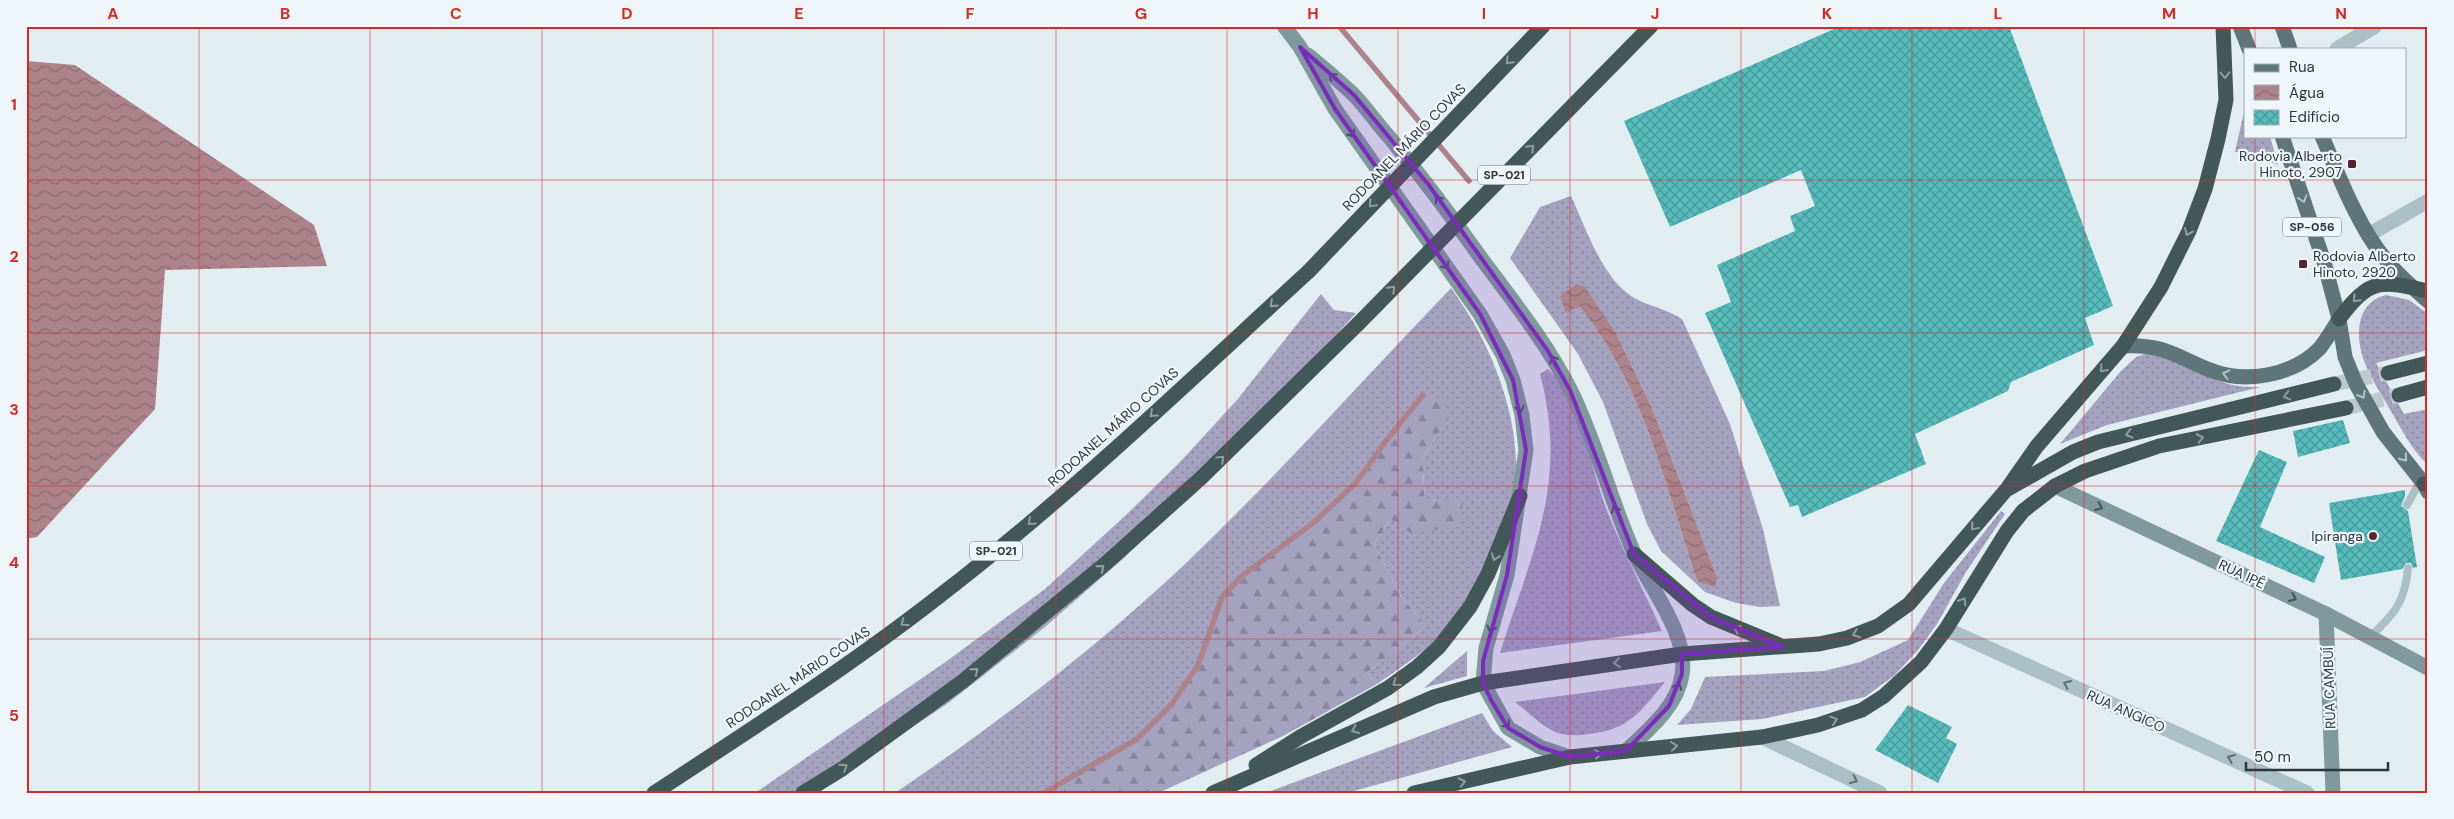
<svg xmlns="http://www.w3.org/2000/svg" width="2454" height="819" font-family="'DM Sans',sans-serif">
<style>
.grass{fill:url(#grass-dots);fill-rule:evenodd}
.forest{fill:url(#forest-firs)}
.water{fill:url(#water-waves)}
.lines{fill:none;stroke-linecap:round;stroke-linejoin:round}
.stream{stroke:#ac838b;stroke-width:5.5}
.building{fill:url(#building-cross-hatch)}
.highway-tunnel{stroke:#bec9cd;stroke-width:15;stroke-dasharray:15 8;stroke-linecap:butt}
.lane{stroke:#abc0c6;stroke-width:8}
.street{stroke:#abc0c6;stroke-width:15}
.secondary{stroke:#7f999d;stroke-width:15}
.primary{stroke:#5e7679;stroke-width:15}
.highway{stroke:#445758;stroke-width:15}
.highway-bridge{stroke:#445758;stroke-width:15}
.oneway{stroke:#909fa0}
.oneway2{stroke:#455456}
.oneway3{stroke:#b4c3c6}
.oneway4{stroke:#5f6e71}
.marked{fill:#7b2cbf;fill-opacity:0.2;stroke:#7b2cbf;stroke-width:4;stroke-linejoin:round}
.grid{fill:none;stroke:#d62828;stroke-width:1;stroke-opacity:0.55}
.poi-dot{fill:#57252d;stroke:#eef6f9;stroke-width:2}
.labels{text-anchor:middle;dominant-baseline:central;stroke-width:4.5;stroke-linejoin:round;paint-order:stroke}
.shield{fill:#eef6f9;stroke:#667072;stroke-width:1}
.shield-label{font-size:12px;font-weight:bold;fill:#2c3738}
.street-label{font-size:14px;fill:#2c3738;stroke:#eef6f9}
.poi-label{font-size:14px;fill:#2c3738;stroke:#eef6f9;text-anchor:end}
.neatline{fill:none;stroke:#d62828;stroke-width:2}
.grid-label{font-size:16px;text-anchor:middle;font-weight:bold;fill:#d62828}
</style>
<defs>
<pattern id="grass-dots" width="8" height="8" patternUnits="userSpaceOnUse" patternTransform="scale(1.25)"><rect width="8" height="8" fill="#a5a2c0"/><path d="M2 2h.1M6 6h.1" fill="none" stroke="#87859d" stroke-width="1.8" stroke-linecap="round"/></pattern>
<pattern id="forest-firs" width="22" height="20" patternUnits="userSpaceOnUse" patternTransform="scale(1.25)"><rect width="22" height="20" fill="#a5a2c0"/><path d="M5 1l3.5 6h-7zM16 11l3.5 6h-7z" fill="#87859d"/></pattern>
<pattern id="water-waves" width="16" height="10" patternUnits="userSpaceOnUse" patternTransform="scale(1.25)"><rect width="16" height="10" fill="#ac838b"/><path d="M0 5q4-4 8 0t8 0" fill="none" stroke="#8c6c73"/></pattern>
<pattern id="building-cross-hatch" width="8" height="8" patternUnits="userSpaceOnUse" patternTransform="scale(1.25)"><rect width="8" height="8" fill="#56bbbb"/><path d="M0 0l8 8M0 8l8-8" fill="none" stroke="#479999"/></pattern>
</defs>
<rect width="100%" height="100%" fill="#e2edf2"/>
<!-- grass -->
<g class="grass">
<polygon points="2245,107 2245,136 2270,136 2278,165 2254,154 2235,152"/>
<path d="M 1571,196 C 1587,230 1604,285 1640,301 C 1654,307 1668,310 1682,319 L 1730,424 L 1763,529 L 1780,606 L 1760,607 L 1736,603 L 1705,592 L 1661,551 L 1647,524 L 1603,402 L 1578,354 L 1510,258 L 1540,207 ZM 1579,306 L 1617,335 L 1653,410 L 1717,577 L 1697,581 C 1666,487 1643,384 1579,306 Z"/>
<path d="M 1451,288 C 1494,346 1531,438 1510,512 C 1503,537 1492,558 1479,580 C 1471,594 1464,611 1454,623 C 1431,648 1404,665 1377,684 L 1367,673 L 1426,626 L 1402,597 L 1374,544 L 1391,519 L 1425,500 L 1422,458 L 1449,418 L 1423,395 L 1385,442 L 1356,483 L 1313,523 L 1222,597 L 1198,665 L 1172,704 L 1137,739 L 1055,786 L 1056,793 L 895,793 C 997,724 1096,648 1186,563 C 1278,475 1363,380 1451,288 Z"/>
<polygon points="1321,294 1334,310 1356,313 1256,426 1125,557 1045,627 947,704 813,793 755,793 944,663 1045,589 1126,515 1180,462 1237,400"/>
<path d="M 2386,295 L 2409,300 L 2428,314 L 2428,350 L 2376,363 L 2404,414 L 2428,409 L 2428,465 C 2411,449 2401,428 2389,408 C 2382,395 2373,382 2367,368 C 2355,342 2353,303 2386,295 Z"/>
<path d="M 2150,352 C 2178,354 2199,375 2225,383 C 2237,387 2248,387 2260,387 L 2107,425 L 2060,444 L 2121,371 L 2136,357 Z"/>
<path d="M 1548,369 C 1584,404 1590,470 1609,516 C 1625,555 1645,593 1662,631 L 1500,653 C 1532,551 1569,483 1540,374 Z"/>
<polygon points="2001,511 2005,514 1966,572 1937,624 1918,650 1895,675 1865,697 1762,719 1677,725 1691,709 1705,677 1824,671 1860,662 1908,640 1944,583"/>
<polygon points="1467,651 1467,676 1424,688"/>
<path d="M 1665,682 C 1641,711 1629,730 1589,734 C 1578,736 1566,736 1555,732 C 1540,725 1527,711 1515,702 Z"/>
<polygon points="1482,713 1493,731 1512,747 1347,793 1265,793"/>
</g>
<!-- forest -->
<polygon class="forest" points="1423,395 1445,401 1449,418 1422,458 1425,499 1463,499 1461,526 1412,534 1391,519 1374,544 1402,597 1426,626 1367,673 1377,684 1283,736 1158,793 1056,793 1055,787 1142,734 1172,704 1198,665 1222,597 1242,576 1313,523 1356,483 1385,442"/>
<!-- water -->
<g class="water">
<polygon points="26,61 75,65 314,225 327,266 165,270 155,409 37,537 26,539"/>
<path d="M 1577,284 L 1585,287 L 1617,335 L 1653,410 L 1717,577 L 1715,587 L 1697,581 C 1666,487 1643,384 1579,306 L 1566,313 L 1560,296 Z"/>
</g>
<g class="lines">
<!-- stream -->
<g class="stream">
<polyline points="1339,26 1469,181"/>
<polyline points="1044,793 1137,739 1172,704 1198,665 1222,597 1242,576 1313,523 1356,483 1385,442 1423,395"/>
</g>
</g>
<!-- building -->
<g class="building">
<polygon points="1841,26 2009,26 2113,306 2085,318 2094,345 2011,382 2008,391 1915,434 1926,464 1802,517 1798,505 1790,507 1705,313 1731,302 1717,265 1795,231 1790,216 1815,206 1801,170 1670,227 1624,121"/>
<polygon points="2343,420 2350,443 2298,457 2293,431"/>
<polygon points="2259,450 2287,462 2260,527 2325,557 2314,583 2216,541"/>
<polygon points="2405,490 2405,496 2401,506 2408,511 2417,567 2413,568 2411,563 2406,563 2402,569 2341,580 2329,503"/>
<polygon points="1908,705 1952,727 1946,738 1957,744 1938,783 1875,750"/>
</g>
<g class="lines">
<!-- highway-tunnel -->
<g class="highway-tunnel">
<polyline points="2334,384 2388,373"/>
<polyline points="2346,408 2399,395"/>
</g>
<!-- lane -->
<g class="lane">
<polyline points="2407,505 2421,480"/>
<path d="M 2370,637 C 2394,614 2405,603 2408,568"/>
</g>
<!-- street -->
<g class="street">
<polyline points="2337,49 2375,26"/>
<polyline points="2368,235 2428,201"/>
<polyline points="1946,629 2307,793"/>
<polyline points="1762,737 1880,793"/>
</g>
<!-- secondary -->
<g class="secondary">
<polyline points="1284,26 1300,47 1335,109 1480,314 1503,355 1513,380 1522,415 1526,450 1507,575 1486,648 1483,683 1508,728 1540,747 1570,757"/>
<path d="M 1308,55 C 1323,67 1338,80 1352,93 C 1366,107 1377,124 1390,138 C 1422,177 1452,217 1481,258 C 1512,300 1546,342 1570,389 C 1596,441 1610,499 1634,553 C 1650,588 1689,635 1682,675 C 1677,707 1648,730 1626,751"/>
<polyline points="2055,486 2326,614 2428,668"/>
<polyline points="2326,614 2333,793"/>
</g>
<!-- primary -->
<g class="primary">
<polyline points="2240,26 2249,49"/>
<polyline points="2282,26 2290,49"/>
<polyline points="2282,136 2324,262 2339,319 2345,357 2356,384 2383,432 2424,484 2428,492"/>
<path d="M 2322,136 C 2339,176 2358,227 2386,260 C 2398,275 2413,288 2428,301"/>
<path d="M 2123,346 C 2164,344 2175,356 2210,370 C 2245,384 2293,376 2320,348 C 2327,339 2333,329 2339,319"/>
</g>
<!-- highway -->
<g class="highway">
<path d="M 2339,319 C 2370,278 2380,280 2428,291"/>
<polyline points="2388,373 2428,363"/>
<polyline points="2399,395 2428,387"/>
<polyline points="2424,484 2428,484"/>
<polyline points="2009,486 2037,446 2123,346 2161,287 2189,231 2205,189 2218,139 2226,100 2223,26"/>
<polyline points="1634,554 1693,605 1711,617 1779,645"/>
<polyline points="1256,765 1300,737 1388,688 1417,667 1439,647 1470,607 1488,574 1520,496"/>
<path d="M 654,793 C 752,729 850,666 942,594 C 1071,495 1189,381 1309,271"/>
<polyline points="803,793 842,769 963,681 1105,564 1201,478 1358,324"/>
<polyline points="1213,793 1434,697 1483,683 1682,654 1819,644 1847,638 1878,626 1909,604 2006,490 2073,452 2098,442 2334,384"/>
<polyline points="1414,793 1570,757 1762,737 1818,725 1862,710 1884,696 1921,662 1946,629 2007,531 2023,511 2055,486 2085,471 2159,446 2346,408"/>
</g>
<!-- highway-bridge -->
<g class="highway-bridge">
<polyline points="1309,271 1543,26"/>
<polyline points="1358,324 1651,26"/>
</g>
</g>
<!-- one-way arrows -->
<defs><path id="oneway-chevron" d="M-2-3.5L2.5 0L-2 3.5" fill="none" stroke-width="1.6" stroke-linecap="round" stroke-linejoin="round" transform="scale(1.25)"/></defs>
<g class="oneway">
<use href="#oneway-chevron" transform="translate(1509 61) rotate(134)"/>
<use href="#oneway-chevron" transform="translate(2225 75) rotate(88)"/>
<use href="#oneway-chevron" transform="translate(1531 148) rotate(-46)"/>
<use href="#oneway-chevron" transform="translate(1372 204) rotate(133)"/>
<use href="#oneway-chevron" transform="translate(2188 232) rotate(114)"/>
<use href="#oneway-chevron" transform="translate(1392 289) rotate(-46)"/>
<use href="#oneway-chevron" transform="translate(2356 299) rotate(133)"/>
<use href="#oneway-chevron" transform="translate(1273 304) rotate(137)"/>
<use href="#oneway-chevron" transform="translate(2103 369) rotate(132)"/>
<use href="#oneway-chevron" transform="translate(2287 396) rotate(166)"/>
<use href="#oneway-chevron" transform="translate(1153 414) rotate(138)"/>
<use href="#oneway-chevron" transform="translate(2129 434) rotate(166)"/>
<use href="#oneway-chevron" transform="translate(2200 438) rotate(-12)"/>
<use href="#oneway-chevron" transform="translate(1221 459) rotate(-44)"/>
<use href="#oneway-chevron" transform="translate(1031 522) rotate(138)"/>
<use href="#oneway-chevron" transform="translate(1974 527) rotate(130)"/>
<use href="#oneway-chevron" transform="translate(1495 557) rotate(110)"/>
<use href="#oneway-chevron" transform="translate(1101 568) rotate(-40)"/>
<use href="#oneway-chevron" transform="translate(1963 601) rotate(-58)"/>
<use href="#oneway-chevron" transform="translate(904 623) rotate(144)"/>
<use href="#oneway-chevron" transform="translate(1737 629) rotate(-158)"/>
<use href="#oneway-chevron" transform="translate(1856 634) rotate(159)"/>
<use href="#oneway-chevron" transform="translate(1617 663) rotate(172)"/>
<use href="#oneway-chevron" transform="translate(975 671) rotate(-39)"/>
<use href="#oneway-chevron" transform="translate(1396 683) rotate(144)"/>
<use href="#oneway-chevron" transform="translate(1834 720) rotate(-19)"/>
<use href="#oneway-chevron" transform="translate(1355 730) rotate(156)"/>
<use href="#oneway-chevron" transform="translate(1674 746) rotate(-6)"/>
<use href="#oneway-chevron" transform="translate(1598 754) rotate(-7)"/>
<use href="#oneway-chevron" transform="translate(844 767) rotate(-34)"/>
<use href="#oneway-chevron" transform="translate(1462 782) rotate(-13)"/>
</g>
<g class="oneway2">
<use href="#oneway-chevron" transform="translate(1332 76) rotate(-138)"/>
<use href="#oneway-chevron" transform="translate(1352 134) rotate(55)"/>
<use href="#oneway-chevron" transform="translate(1438 199) rotate(-126)"/>
<use href="#oneway-chevron" transform="translate(1446 266) rotate(54)"/>
<use href="#oneway-chevron" transform="translate(1553 359) rotate(-120)"/>
<use href="#oneway-chevron" transform="translate(1520 409) rotate(78)"/>
<use href="#oneway-chevron" transform="translate(2099 507) rotate(25)"/>
<use href="#oneway-chevron" transform="translate(1615 509) rotate(-113)"/>
<use href="#oneway-chevron" transform="translate(2293 598) rotate(25)"/>
<use href="#oneway-chevron" transform="translate(1491 629) rotate(105)"/>
<use href="#oneway-chevron" transform="translate(1678 686) rotate(-69)"/>
<use href="#oneway-chevron" transform="translate(1507 725) rotate(49)"/>
</g>
<g class="oneway3">
<use href="#oneway-chevron" transform="translate(2303 199) rotate(72)"/>
<use href="#oneway-chevron" transform="translate(2226 374) rotate(-166)"/>
<use href="#oneway-chevron" transform="translate(2362 395) rotate(61)"/>
<use href="#oneway-chevron" transform="translate(2404 458) rotate(52)"/>
</g>
<g class="oneway4">
<use href="#oneway-chevron" transform="translate(2067 684) rotate(-156)"/>
<use href="#oneway-chevron" transform="translate(2231 758) rotate(-156)"/>
<use href="#oneway-chevron" transform="translate(1854 780) rotate(25)"/>
</g>
<!-- marked area -->
<path class="marked" d="M 1300,47 L 1354,95 L 1428,184 L 1548,351 L 1570,390 L 1634,554 L 1711,617 L 1783,647 L 1682,654 L 1682,674 L 1669,706 L 1626,751 L 1570,757 L 1540,747 L 1508,728 L 1491,700 L 1483,683 L 1483,661 L 1507,575 L 1526,450 L 1513,380 L 1480,314 L 1335,109 Z"/>
<!-- grid -->
<path class="grid" d="M 199,26 L 199,793M 370,26 L 370,793M 542,26 L 542,793M 713,26 L 713,793M 884,26 L 884,793M 1056,26 L 1056,793M 1227,26 L 1227,793M 1398,26 L 1398,793M 1570,26 L 1570,793M 1741,26 L 1741,793M 1912,26 L 1912,793M 2084,26 L 2084,793M 2255,26 L 2255,49M 2255,136 L 2255,793M 26,180 L 2428,180M 26,333 L 2428,333M 26,486 L 2428,486M 26,639 L 2428,639"/>
<!-- markers -->
<g class="poi-dot">
<rect x="2347" y="159" width="10" height="10" rx="2.5"/>
<rect x="2298" y="259" width="10" height="10" rx="2.5"/>
<circle cx="2373" cy="536" r="5"/>
</g>
<g class="labels">
<!-- shield labels -->
<g class="shield">
<rect x="1478" y="165.5" width="52" height="19" rx="4"/>
<rect x="2283" y="217.5" width="58" height="19" rx="4"/>
<rect x="970" y="541.5" width="52" height="19" rx="4"/>
</g>
<g class="shield-label">
<text x="1504" y="175">SP-021</text>
<text x="2312" y="227">SP-056</text>
<text x="996" y="551">SP-021</text>
</g>
<!-- street labels -->
<g class="street-label">
<text transform="translate(1404 147) rotate(-46)">RODOANEL MÁRIO COVAS</text>
<text transform="translate(1113 427) rotate(-42)">RODOANEL MÁRIO COVAS</text>
<text transform="translate(2242 574) rotate(25)">RUA IPÊ</text>
<text transform="translate(798 677) rotate(-34)">RODOANEL MÁRIO COVAS</text>
<text transform="translate(2329 688) rotate(-92)">RUA CAMBUÍ</text>
<text transform="translate(2126 711) rotate(24)">RUA ANGICO</text>
</g>
<!-- poi labels -->
<g class="poi-label">
<text x="2342" y="156">Rodovia Alberto<tspan x="2342" dy="16">Hinoto, 2907</tspan></text>
<text x="2313" y="256" text-anchor="start">Rodovia Alberto<tspan x="2313" dy="16">Hinoto, 2920</tspan></text>
<text x="2363" y="536">Ipiranga</text>
</g>
</g>
<!-- border -->
<rect width="2454" height="819" fill="none" stroke="#eef6f9" stroke-width="55"/>
<!-- legend -->
<rect x="2244" y="48" width="162" height="90" fill="#eef6f9" stroke="#a0aaac"/>
<rect x="2254" y="64" width="25" height="8" fill="#5e7679" stroke="#a0aaac"/>
<text x="2289" y="72" font-size="15" fill="#2c3738">Rua</text>
<rect x="2254" y="85" width="25" height="15" fill="url(#water-waves)" stroke="#a0aaac"/>
<text x="2289" y="98" font-size="15" fill="#2c3738">Água</text>
<rect x="2254" y="110" width="25" height="15" fill="url(#building-cross-hatch)" stroke="#a0aaac"/>
<text x="2289" y="122" font-size="15" fill="#2c3738">Edifício</text>
<!-- scale -->
<path d="M2246 762v8h142v-8" fill="none" stroke="#2c3738" stroke-width="2.5"/>
<text x="2254" y="762" font-size="15" fill="#2c3738" stroke="#eef6f9" stroke-width="4" paint-order="stroke">50 m</text>
<rect x="28" y="28" width="2398" height="764" class="neatline"/>
<g class="grid-label">
<text x="113" y="19">A</text>
<text x="285" y="19">B</text>
<text x="456" y="19">C</text>
<text x="627" y="19">D</text>
<text x="799" y="19">E</text>
<text x="970" y="19">F</text>
<text x="1141" y="19">G</text>
<text x="1313" y="19">H</text>
<text x="1484" y="19">I</text>
<text x="1655" y="19">J</text>
<text x="1827" y="19">K</text>
<text x="1998" y="19">L</text>
<text x="2169" y="19">M</text>
<text x="2341" y="19">N</text>
<text x="14" y="110">1</text>
<text x="14" y="262">2</text>
<text x="14" y="415">3</text>
<text x="14" y="568">4</text>
<text x="14" y="721">5</text>
</g>
</svg>
